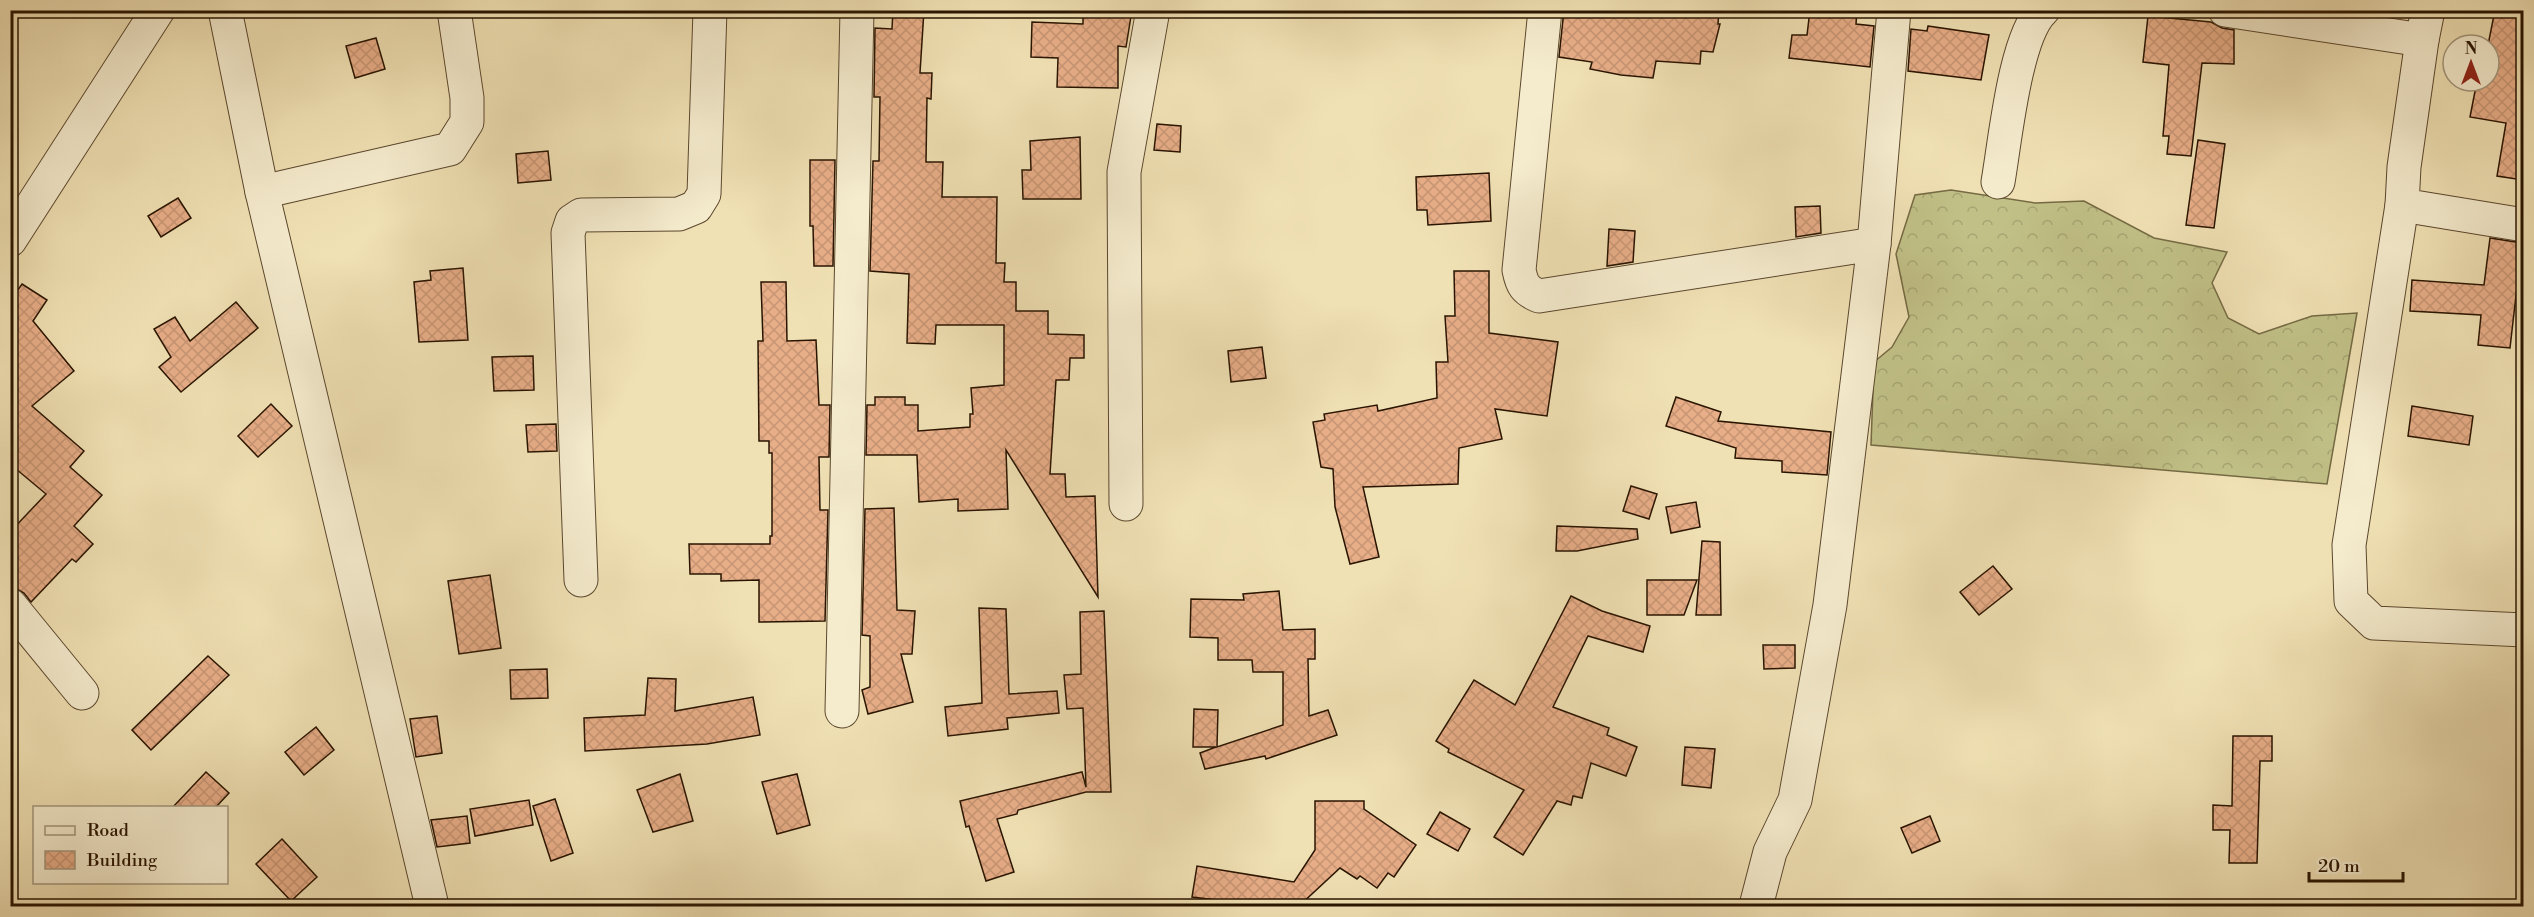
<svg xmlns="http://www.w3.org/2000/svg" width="2534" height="917" font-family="'Libre Bodoni',serif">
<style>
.forest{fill:url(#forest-crowns);stroke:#756a44;stroke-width:1.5}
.building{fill:url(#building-cross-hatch);stroke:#291400;stroke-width:1.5}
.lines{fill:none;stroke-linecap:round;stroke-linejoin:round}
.minor-casing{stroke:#5b472d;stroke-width:35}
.minor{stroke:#f5ecce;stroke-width:33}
</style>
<defs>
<pattern id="forest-crowns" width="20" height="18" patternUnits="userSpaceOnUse" patternTransform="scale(1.5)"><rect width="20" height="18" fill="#c1c187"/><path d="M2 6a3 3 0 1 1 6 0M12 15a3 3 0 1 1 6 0" fill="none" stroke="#a6a573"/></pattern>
<pattern id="building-cross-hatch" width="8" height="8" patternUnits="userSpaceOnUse" patternTransform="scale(1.5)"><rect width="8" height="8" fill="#e8ae88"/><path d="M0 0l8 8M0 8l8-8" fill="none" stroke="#c79574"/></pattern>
</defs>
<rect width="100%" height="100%" fill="#f0e1b4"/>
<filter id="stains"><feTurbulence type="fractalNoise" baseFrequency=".00333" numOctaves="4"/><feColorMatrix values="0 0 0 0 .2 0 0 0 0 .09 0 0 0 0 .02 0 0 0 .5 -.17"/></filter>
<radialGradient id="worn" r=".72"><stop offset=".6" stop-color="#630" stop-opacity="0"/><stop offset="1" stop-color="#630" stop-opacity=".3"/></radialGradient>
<!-- forest -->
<polygon class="forest" points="1951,190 2035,203 2084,201 2154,238 2227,252 2212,283 2228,318 2259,334 2312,316 2357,313 2327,484 1871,445 1874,362 1892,347 1909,317 1896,254 1915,195"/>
<!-- building -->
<g class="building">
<polygon points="893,10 924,10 920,73 932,73 931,99 927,98 926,162 943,162 942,197 997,197 996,263 1005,263 1004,282 1016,282 1016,311 1048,311 1048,334 1084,335 1084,358 1070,358 1069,380 1056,380 1050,474 1065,474 1066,497 1095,496 1098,597 1006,450 1008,509 958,511 958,499 919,502 917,455 866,455 867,405 875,405 875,397 905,397 905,405 918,405 918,431 970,427 970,414 973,414 971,388 1004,385 1004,325 936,325 935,344 907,343 909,274 870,271 873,161 879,161 880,97 874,97 875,28 892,29"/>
<polygon points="1083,10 1132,10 1126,47 1118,46 1118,88 1057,87 1058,58 1031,57 1032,22 1083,24"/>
<polygon points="1564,10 1719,10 1718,24 1720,24 1713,52 1701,51 1700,64 1656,61 1653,78 1621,75 1590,69 1592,62 1559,57"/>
<polygon points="1810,10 1857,10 1856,24 1874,26 1870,67 1789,58 1792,35 1807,35"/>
<polygon points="2495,10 2523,10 2523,180 2497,176 2506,123 2470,117 2477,81 2489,81 2488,45"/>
<polygon points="2148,16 2211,22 2222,28 2234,30 2234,64 2202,63 2191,156 2167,154 2169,136 2163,136 2169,65 2143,62"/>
<polygon points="1928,26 1989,35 1981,80 1908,71 1911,29 1927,31"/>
<polygon points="376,38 385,69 355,78 346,46"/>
<polygon points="1157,124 1181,126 1180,152 1154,150"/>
<polygon points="1080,137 1081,199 1023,199 1022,170 1031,170 1030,141"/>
<polygon points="2198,140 2225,144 2214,228 2186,225"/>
<polygon points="548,151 551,180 518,183 516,154"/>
<polygon points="810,160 835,160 833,266 814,266 813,226 810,226"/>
<polygon points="1489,173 1491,221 1428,225 1427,210 1417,210 1416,177"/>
<polygon points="178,198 191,218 161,237 148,216"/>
<polygon points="1820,206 1821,233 1796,237 1795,207"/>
<polygon points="1609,229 1635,231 1633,262 1607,266"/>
<polygon points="2490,238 2522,243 2510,348 2478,345 2481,315 2410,311 2412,280 2484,285"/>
<polygon points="463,268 468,340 419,342 414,282 431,280 430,271"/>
<polygon points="1454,271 1489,271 1489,333 1558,342 1547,416 1495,409 1502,439 1459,448 1458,484 1363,487 1379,557 1350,564 1335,507 1333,469 1321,467 1313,422 1325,420 1324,414 1377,405 1378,411 1437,398 1436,362 1448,362 1445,316 1455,316"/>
<polygon points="761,282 786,282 787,341 816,340 819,405 830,405 829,457 819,457 820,510 828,510 825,621 759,622 759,580 721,581 721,574 690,574 689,544 770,544 770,536 772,536 772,453 769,453 769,441 759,441 758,341 763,341"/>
<polygon points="22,284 47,300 33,321 74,371 32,406 84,451 70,467 102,495 74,526 93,544 76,562 72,559 31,602 24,593 10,585 10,532 46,494 10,464 10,293 13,297"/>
<polygon points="236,302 258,328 181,392 159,367 171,357 154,329 175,317 190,341"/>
<polygon points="1262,347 1266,378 1231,382 1228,351"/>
<polygon points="533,356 534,390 494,391 492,357"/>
<polygon points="1676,397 1721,412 1718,421 1831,432 1827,475 1782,472 1782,461 1735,458 1736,448 1666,426"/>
<polygon points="271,404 292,426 258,457 238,436"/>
<polygon points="2412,406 2473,416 2469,445 2408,436"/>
<polygon points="556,424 557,451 528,452 526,425"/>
<polygon points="1631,486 1657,494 1649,519 1623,511"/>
<polygon points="1696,502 1700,527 1671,533 1666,507"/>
<polygon points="894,508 897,610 915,611 912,654 901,654 913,702 868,714 862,690 870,687 870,636 862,635 865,509"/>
<polygon points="1557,526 1637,529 1638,539 1577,551 1556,551"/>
<polygon points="1702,541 1720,542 1721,615 1696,615"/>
<polygon points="1993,566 2012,589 1979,615 1960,592"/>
<polygon points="490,575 501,648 459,654 448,581"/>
<polygon points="1647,580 1697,580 1684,615 1647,615"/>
<polygon points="1279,591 1283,630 1315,629 1315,659 1308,659 1309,716 1328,710 1337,735 1266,759 1265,756 1205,769 1200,753 1216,747 1193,747 1194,709 1218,710 1217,747 1283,725 1283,672 1253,672 1252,660 1218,660 1218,638 1190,637 1191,599 1244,600 1243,594"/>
<polygon points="1571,596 1602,611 1650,626 1643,652 1588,636 1553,707 1609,728 1607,735 1637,747 1626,776 1591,763 1582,798 1573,796 1571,805 1557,801 1523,855 1494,837 1524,790 1448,752 1449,749 1436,741 1474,680 1515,705"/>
<polygon points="979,608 1006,609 1009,694 1057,691 1059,713 1007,718 1008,729 948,736 945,707 982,703"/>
<polygon points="1104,611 1111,792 1086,792 1018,810 1017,814 997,819 1014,872 986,881 969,826 966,827 960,801 1082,772 1086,787 1083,708 1067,709 1064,675 1081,674 1080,612"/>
<polygon points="1763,645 1795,645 1795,668 1764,669"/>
<polygon points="208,656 229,675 151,750 132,730"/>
<polygon points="547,669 548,698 511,699 510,670"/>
<polygon points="648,678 676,679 675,711 753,697 760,735 707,744 585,751 584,718 645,715"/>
<polygon points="437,716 442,753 416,757 410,719"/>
<polygon points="316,727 334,750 304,775 285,752"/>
<polygon points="2233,736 2272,736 2272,761 2260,761 2257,863 2229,863 2230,830 2213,830 2213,805 2232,806"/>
<polygon points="1685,747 1715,749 1711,788 1682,785"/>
<polygon points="206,772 229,793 216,807 173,807"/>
<polygon points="680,774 693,821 653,832 637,790"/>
<polygon points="797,774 810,825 777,834 762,782"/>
<polygon points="555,799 573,853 551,861 533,806"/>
<polygon points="529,800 533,825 475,836 470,809"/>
<polygon points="1315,801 1364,801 1364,809 1416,845 1394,877 1388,873 1377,888 1360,876 1357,879 1340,868 1299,906 1266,906 1192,897 1197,866 1294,882 1315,850"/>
<polygon points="1440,812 1470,829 1458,851 1427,834"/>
<polygon points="467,816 470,843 437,847 431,820"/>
<polygon points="1930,816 1940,841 1912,853 1901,828"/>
<polygon points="282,839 317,877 291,901 256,864"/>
</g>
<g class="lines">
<!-- minor casing -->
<g class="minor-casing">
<g id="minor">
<polyline points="225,10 262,192 432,906"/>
<path d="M 1545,10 L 1519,270 C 1522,285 1525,290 1539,296 L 1874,244"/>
<polyline points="2225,10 2422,40 2428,10"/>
<polyline points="2422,40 2404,167 2402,205 2524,225"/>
<path d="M 1998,182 C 2005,142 2015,36 2043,10"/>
<polyline points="262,192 450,149 467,122 467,98 454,10"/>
<polyline points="2402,205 2349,545 2351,601 2374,623 2524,630"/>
<polyline points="10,240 158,10"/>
<polyline points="1126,504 1124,172 1153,10"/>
<polyline points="581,580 568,233 572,221 581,215 679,214 696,207 704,194 710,10"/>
<polyline points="10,605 82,693"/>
<polyline points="842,711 857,10"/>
<polyline points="1756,906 1770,852 1795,800 1830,605 1874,244 1894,10"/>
</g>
</g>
<!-- minor -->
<use href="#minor" class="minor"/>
</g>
<!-- margin -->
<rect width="2534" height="917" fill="none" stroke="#f0e1b4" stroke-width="36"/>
<rect x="12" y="12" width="2510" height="893" fill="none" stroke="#291400" stroke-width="3"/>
<rect x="18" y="18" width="2498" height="881" fill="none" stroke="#291400" stroke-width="1.5"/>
<!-- legend -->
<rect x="33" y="806" width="195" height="78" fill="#f5ecce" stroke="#a3967c" stroke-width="1.5"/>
<rect x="45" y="826" width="30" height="9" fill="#f5ecce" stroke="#a3967c" stroke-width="1.5"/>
<text x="87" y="836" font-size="18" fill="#291400">Road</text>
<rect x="45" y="851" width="30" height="18" fill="url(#building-cross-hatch)" stroke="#a3967c" stroke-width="1.5"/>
<text x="87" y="866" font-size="18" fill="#291400">Building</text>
<!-- north arrow -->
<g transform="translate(2471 63)"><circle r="28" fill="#f5ecce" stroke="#a3967c" stroke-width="1.5"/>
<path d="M0-4.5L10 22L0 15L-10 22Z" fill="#8f2418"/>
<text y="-9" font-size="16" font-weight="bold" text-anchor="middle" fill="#291400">N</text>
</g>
<!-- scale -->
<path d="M2309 872v9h94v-9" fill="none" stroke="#291400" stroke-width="3"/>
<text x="2318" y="872" font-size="18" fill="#291400" stroke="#f5ecce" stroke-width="4.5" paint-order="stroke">20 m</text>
<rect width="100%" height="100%" filter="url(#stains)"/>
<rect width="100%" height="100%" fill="url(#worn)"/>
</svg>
